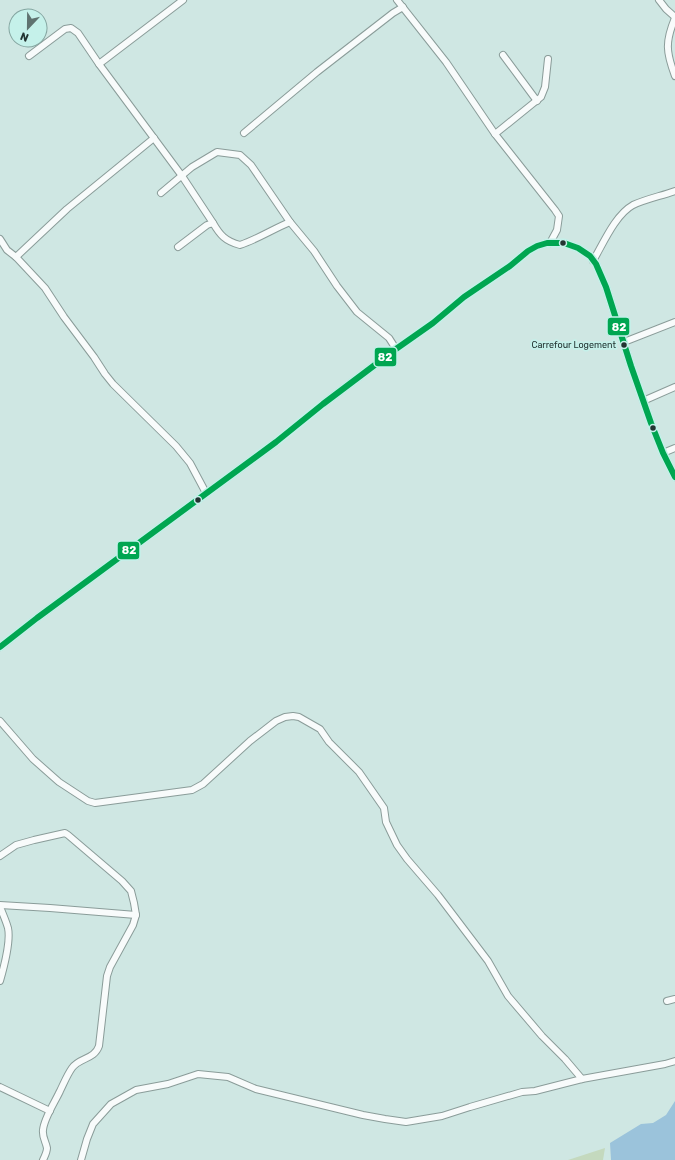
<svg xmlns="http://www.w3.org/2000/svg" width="675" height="1160" font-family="Rubik,sans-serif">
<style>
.green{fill:#c4d9be}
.water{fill:#9bc3db}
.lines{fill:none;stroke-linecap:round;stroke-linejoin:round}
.minor-casing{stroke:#8a9c99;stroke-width:8}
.minor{stroke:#f8fbfb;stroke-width:6}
.bus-1-casing{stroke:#c5f1ea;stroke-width:9}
.bus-1{stroke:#00a651;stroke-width:6}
.bus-dot{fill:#233432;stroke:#c5f1ea;stroke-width:1.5}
.labels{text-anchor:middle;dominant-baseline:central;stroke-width:3.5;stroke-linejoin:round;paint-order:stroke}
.bus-label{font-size:9px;fill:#233432;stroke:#c5f1ea;text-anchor:end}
.line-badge{stroke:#c5f1ea;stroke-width:1.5}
.badge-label{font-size:11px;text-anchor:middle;font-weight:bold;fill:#fff}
</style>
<rect width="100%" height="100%" fill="#cfe7e3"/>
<!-- green -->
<polygon class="green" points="605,1148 603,1160 568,1160"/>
<!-- water -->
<polygon class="water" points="675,1101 675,1160 611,1160 610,1143 641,1124 653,1123 666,1115"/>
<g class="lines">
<!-- minor casing -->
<g class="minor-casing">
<g id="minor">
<polyline points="397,0 446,62 495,134 555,210 559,216 557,230 550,243"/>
<polyline points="659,0 666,9 675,17"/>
<path d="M 675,18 C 665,42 666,52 675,76"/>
<polyline points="503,55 537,101"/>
<polyline points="29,56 65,29 71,28 78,33 99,64 182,176 213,223"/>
<polyline points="99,64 183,0"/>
<polyline points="244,133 317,72 393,13 403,7"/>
<polyline points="495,134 541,97 545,87 548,59"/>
<polyline points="161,193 192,167 217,152 240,155 251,165 290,222"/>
<polyline points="0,239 7,250 16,257 45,288 64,317 94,357 105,374 113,384 176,446 190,463 206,493"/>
<path d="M 178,247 L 207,225 L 213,223 C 220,235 225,241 240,245 C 258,239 273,229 290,222 L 314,251 L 337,286 L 357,312 L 389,338 L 396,349"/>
<polyline points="16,257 67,209 154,138"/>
<path d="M 593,261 C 603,244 615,215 633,205 C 646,199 661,196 675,191"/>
<polyline points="624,342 675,322"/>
<polyline points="643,401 675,387"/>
<polyline points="663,453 675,448"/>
<polyline points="0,647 37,618 276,442 323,404 396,349 433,323 464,297 510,266 528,251 537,246 547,243 564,243 578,248 590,256 596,264 606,287 631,366 651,423 663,453 675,477"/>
<polyline points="0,721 33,759 59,782 88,801 95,803 192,790 203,784 250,741 276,721 285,717 293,716 299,717 320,729 329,742 359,772 384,808 386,822 397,845 407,859 438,895 488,961 508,996 542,1036 565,1059 582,1079"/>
<path d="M 0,856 L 16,845 L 34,840 L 65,833 L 68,835 L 122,881 L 131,891 L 134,903 L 136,915 L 133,925 L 110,967 L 107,976 L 99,1046 C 94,1060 80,1057 72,1068 C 67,1075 64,1083 60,1091 C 55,1102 44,1118 43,1130 C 42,1137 46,1142 47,1148 C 47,1152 45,1156 43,1160"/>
<polyline points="0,905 50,908 136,915"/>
<path d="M 0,907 C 3,914 6,921 8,928 C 11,942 4,967 0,981"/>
<polyline points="667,1001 675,999"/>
<polyline points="0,1087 50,1111"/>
<polyline points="81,1160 87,1139 93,1124 111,1104 136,1090 168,1084 198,1074 228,1077 256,1089 363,1115 385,1119 406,1122 442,1116 470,1107 522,1092 535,1091 582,1079 665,1064 675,1061"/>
</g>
</g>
<!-- minor -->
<use href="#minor" class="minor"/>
<!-- bus-1 casing -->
<g class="bus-1-casing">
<polyline id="bus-1" points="0,647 37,618 276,442 323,404 396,349 433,323 464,297 510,266 528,251 537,246 547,243 564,243 578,248 590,256 596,264 606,287 631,366 651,423 663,453 675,477"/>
</g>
<!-- bus-1 -->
<use href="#bus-1" class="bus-1"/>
</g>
<!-- markers -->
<g class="bus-dot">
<circle cx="563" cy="243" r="3.5"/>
<circle cx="624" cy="345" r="3.5"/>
<circle cx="653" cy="428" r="3.5"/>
<circle cx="198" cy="500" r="3.5"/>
</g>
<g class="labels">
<!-- bus labels -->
<g class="bus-label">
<text x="616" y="345">Carrefour Logement</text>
</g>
</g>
<g class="line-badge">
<rect x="607" y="317" width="23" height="19" rx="4" fill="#00a651"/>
<rect x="374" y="347" width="23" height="20" rx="4" fill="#00a651"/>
<rect x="117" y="541" width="23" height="19" rx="4" fill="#00a651"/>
</g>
<g class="badge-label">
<text x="619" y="331">82</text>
<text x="385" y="361">82</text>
<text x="129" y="554">82</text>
</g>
<!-- north arrow -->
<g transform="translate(28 28) rotate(202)"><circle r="19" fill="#c5f1ea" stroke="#84a5a0"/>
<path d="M0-3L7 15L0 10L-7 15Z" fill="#5f7370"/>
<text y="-6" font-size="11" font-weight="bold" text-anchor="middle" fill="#233432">N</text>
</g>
</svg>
